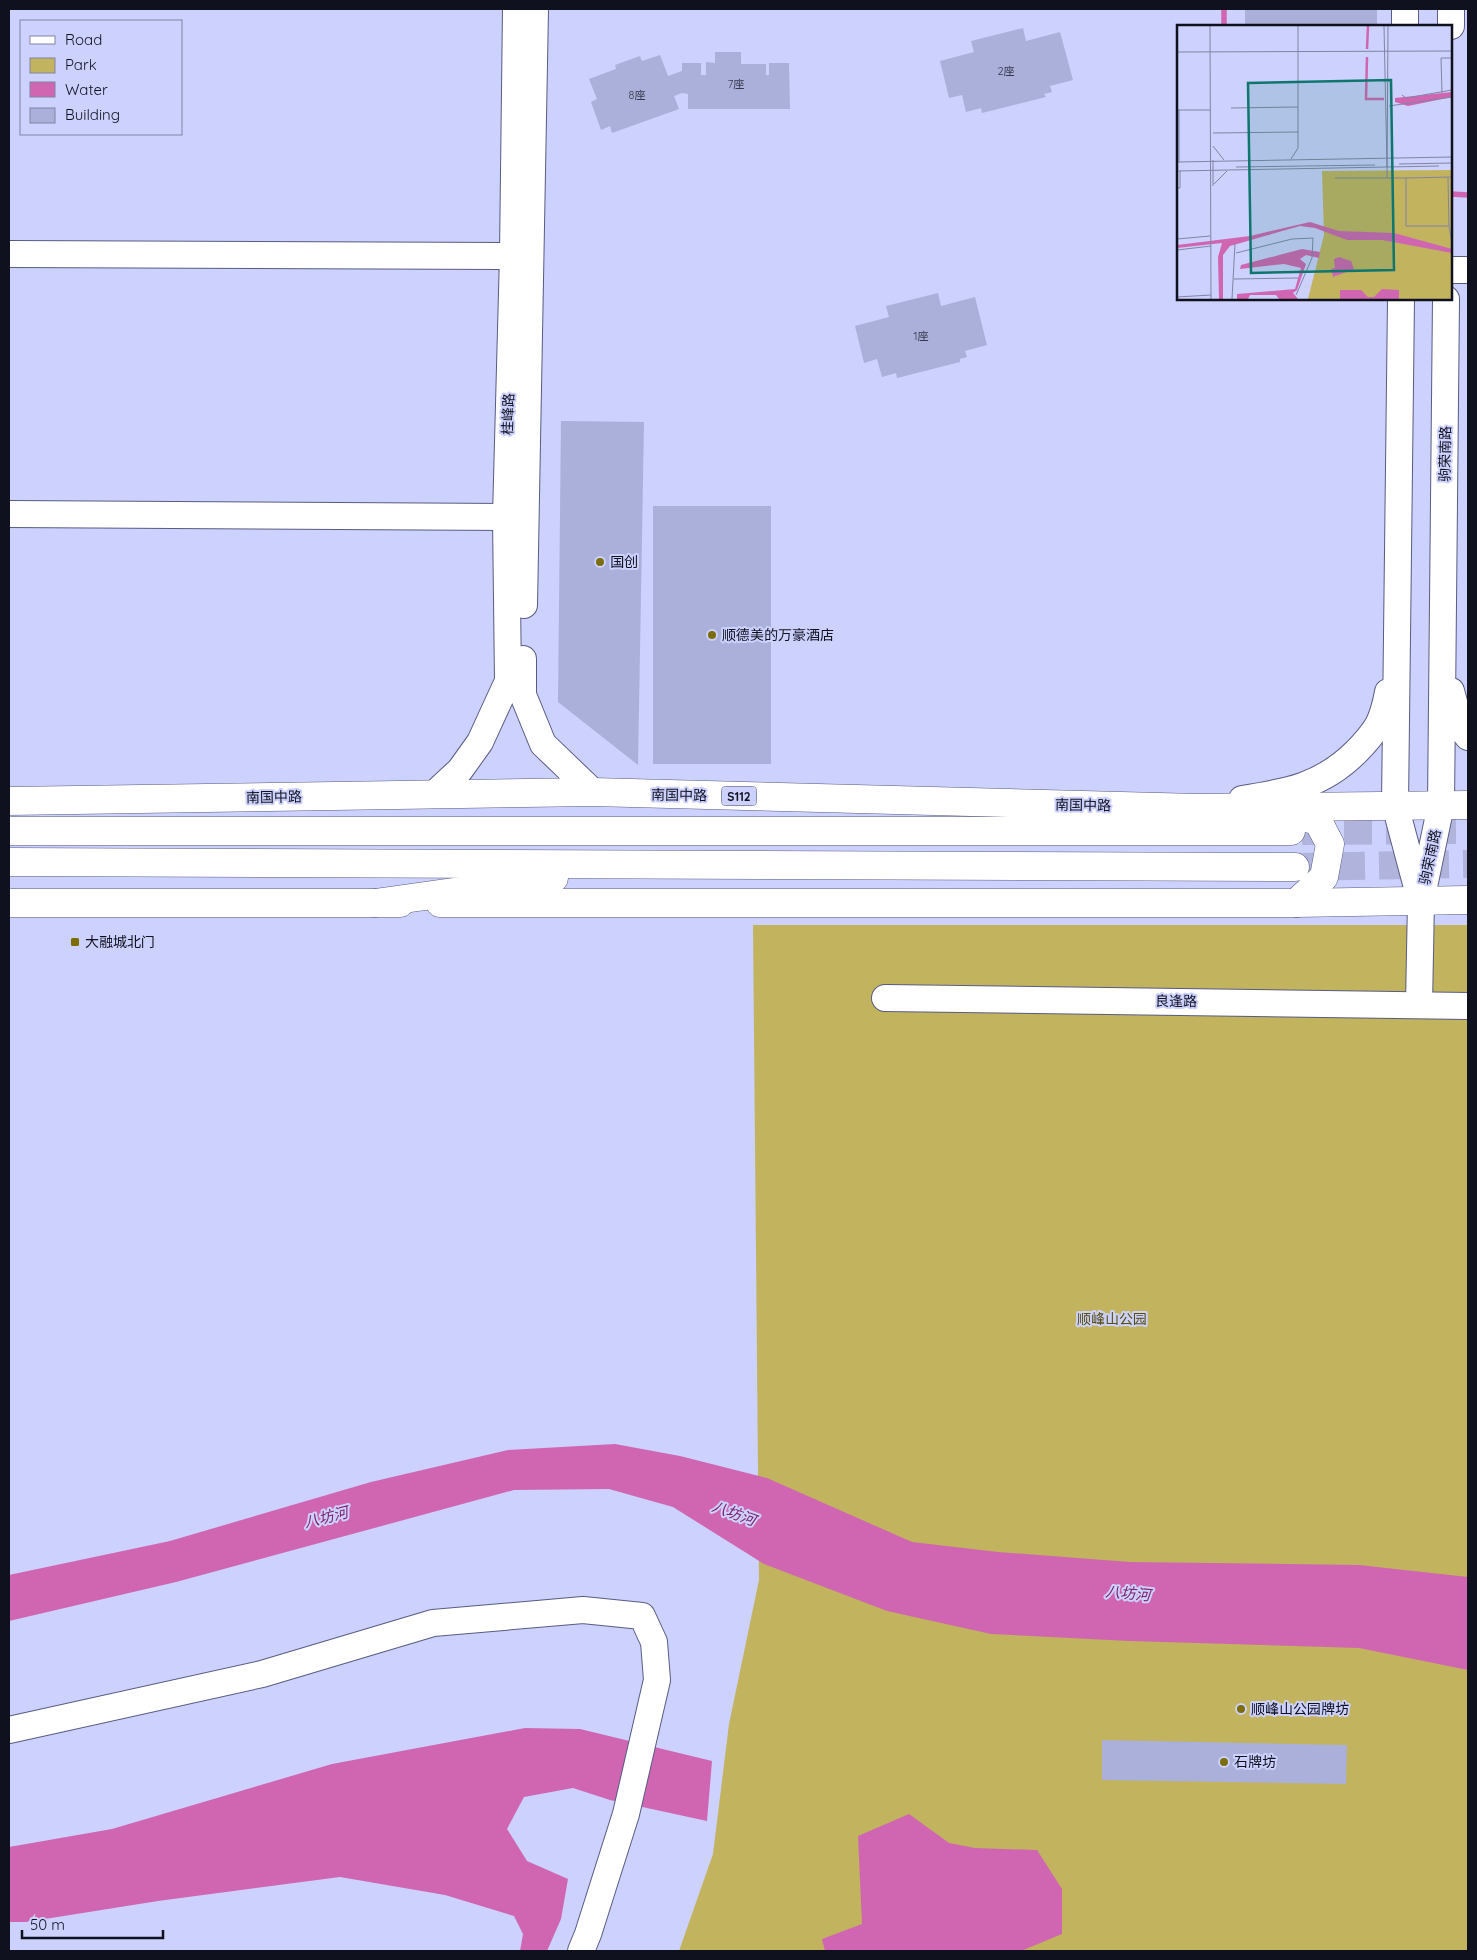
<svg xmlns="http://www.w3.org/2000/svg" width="1477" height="1960" font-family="Quicksand,'Noto Sans SC',sans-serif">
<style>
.green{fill:#c2b35f}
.water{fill:#d066b1}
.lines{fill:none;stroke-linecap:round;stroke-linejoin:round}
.stream{stroke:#d066b1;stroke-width:5.5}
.building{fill:#aab0d9}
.highway-tunnel{stroke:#b0b4dc;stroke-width:28;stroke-dasharray:28 14;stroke-linecap:butt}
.minor-casing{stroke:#585c81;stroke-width:28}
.major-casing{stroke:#585c81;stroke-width:29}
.highway-casing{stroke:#585c81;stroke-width:29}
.minor{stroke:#fff;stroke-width:26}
.major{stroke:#fff;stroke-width:28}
.highway{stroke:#fff;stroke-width:28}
.poi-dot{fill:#7c6d09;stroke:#ccd1fd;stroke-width:2}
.labels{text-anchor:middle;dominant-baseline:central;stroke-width:4;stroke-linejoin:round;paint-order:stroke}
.number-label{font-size:11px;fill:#36394e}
.shield{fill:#ccd1fd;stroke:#484b62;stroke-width:1}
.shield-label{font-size:12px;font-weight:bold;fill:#10111f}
.street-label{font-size:14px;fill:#10111f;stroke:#ccd1fd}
.poi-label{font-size:14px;fill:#10111f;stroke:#ccd1fd;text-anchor:start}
.park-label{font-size:14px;fill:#574e14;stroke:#ccd1fd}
.water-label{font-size:15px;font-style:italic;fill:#802069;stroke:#ccd1fd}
.inset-river{fill:none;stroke:#d066b1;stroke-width:2.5}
.inset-road{fill:none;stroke:#8184a4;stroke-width:1}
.view{fill:#0f766e;fill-opacity:0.15;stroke:#0f766e;stroke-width:2.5}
.inset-edge{fill:none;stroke:#10111f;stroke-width:2.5}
</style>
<rect width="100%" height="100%" fill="#ccd1fd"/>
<!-- green -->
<polygon class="green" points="753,925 1468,925 1468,1951 679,1951 713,1854 729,1724 759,1580"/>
<!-- water -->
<g class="water">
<polygon points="615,1444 680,1456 767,1478 912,1542 998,1552 1130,1562 1359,1565 1468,1577 1468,1670 1359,1648 1129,1641 991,1634 887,1611 764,1564 673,1507 609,1489 514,1490 176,1582 9,1621 9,1575 170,1541 371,1482 508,1450"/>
<polygon points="525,1728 580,1729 712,1761 707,1821 610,1800 573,1788 524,1797 507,1829 527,1861 568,1879 561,1919 547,1951 520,1951 523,1934 514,1916 445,1895 340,1877 158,1901 26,1922 9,1922 9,1847 112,1829 332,1764"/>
<polygon points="909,1814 949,1843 975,1848 1037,1850 1062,1889 1062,1934 1021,1951 825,1951 822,1939 862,1924 858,1836"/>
</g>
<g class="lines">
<!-- stream -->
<g class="stream">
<polyline points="1224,26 1224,9"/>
<polyline points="1451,194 1468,195"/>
</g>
</g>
<!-- building -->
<g class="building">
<rect x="1245" y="9" width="132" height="17"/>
<polygon points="1023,28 1026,41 1060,32 1073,80 1050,86 1052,92 1044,94 1046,97 982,113 981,108 966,112 962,95 949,98 940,61 974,52 971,41"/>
<polygon points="715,52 741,52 741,64 766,64 766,75 769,75 769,63 789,63 790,109 688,109 688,94 682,93 674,96 679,109 612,133 610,126 601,130 591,102 597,99 589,79 616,69 615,65 640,56 642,61 660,55 668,76 682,71 682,63 701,63 701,75 706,75 706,62 715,63"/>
<polygon points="938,293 941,306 975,297 987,345 965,351 967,357 960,359 960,362 897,378 896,373 882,377 877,359 864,363 855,326 889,317 886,306"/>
<polygon points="561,421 644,422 638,765 558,702"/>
<rect x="653" y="506" width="118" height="258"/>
<polygon points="1102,1740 1347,1745 1346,1784 1102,1780"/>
</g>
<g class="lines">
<!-- highway-tunnel -->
<g class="highway-tunnel">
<polyline points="1302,831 1468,830"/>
<polyline points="1295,867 1468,864"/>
</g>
<!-- minor casing -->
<g class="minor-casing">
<g id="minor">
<polyline points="1405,26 1405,9"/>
<polyline points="1451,26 1451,9"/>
<polyline points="9,254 502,256 513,255"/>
<polyline points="1451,270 1468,270"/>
<polyline points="1401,299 1395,805 1419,895"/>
<polyline points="9,514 506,517"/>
<polyline points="524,605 535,9"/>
<polyline points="523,659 523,695 543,744 593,792"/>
<polyline points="1451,691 1461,728 1468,737"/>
<polyline points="433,795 460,770 480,742 508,681 506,517 513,255 516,9"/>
<path d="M 1242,799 C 1287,792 1322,786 1356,752 C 1364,744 1372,735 1378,725 C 1383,715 1386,703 1388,692"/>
<polyline points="885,998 1468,1006"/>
<polyline points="1419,1004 1421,901 1441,805 1446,299"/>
<polyline points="9,1730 262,1674 433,1623 583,1610 642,1616 654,1642 657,1680 626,1814 588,1934 581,1951"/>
</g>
</g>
<!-- major casing -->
<g class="major-casing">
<g id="major">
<polyline points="9,801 593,792 1198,808 1468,805"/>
<polyline points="1286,813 1318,821 1330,844 1324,877 1296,903"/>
<polyline points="9,903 400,903"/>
<polyline points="440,903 1296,903 1468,900"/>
</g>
</g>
<!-- highway casing -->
<g class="highway-casing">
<g id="highway">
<polyline points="9,831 1291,831"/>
<polyline points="9,862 1295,867"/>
<polyline points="375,903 554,878"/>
</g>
</g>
<!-- minor -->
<use href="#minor" class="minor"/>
<!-- major -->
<use href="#major" class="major"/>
<!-- highway -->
<use href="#highway" class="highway"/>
</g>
<!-- markers -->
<g class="poi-dot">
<circle cx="600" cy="562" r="5"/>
<circle cx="712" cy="635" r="5"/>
<rect x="70" y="937" width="10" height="10" rx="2.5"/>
<circle cx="1241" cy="1709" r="5"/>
<circle cx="1224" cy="1762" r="5"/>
</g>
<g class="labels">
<!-- number labels -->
<g class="number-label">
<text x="1006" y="71">2座</text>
<text x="736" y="84">7座</text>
<text x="637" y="95">8座</text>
<text x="921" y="336">1座</text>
</g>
<!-- shield labels -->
<rect class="shield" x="721.5" y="786.5" width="35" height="19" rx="4"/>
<g class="shield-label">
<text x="739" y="796">S112</text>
</g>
<!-- street labels -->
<g class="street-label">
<text transform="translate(508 414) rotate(-88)">桂峰路</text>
<text transform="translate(1445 454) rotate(-89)">驹荣南路</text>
<text transform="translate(679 795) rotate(1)">南国中路</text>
<text transform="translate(274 797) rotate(-1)">南国中路</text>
<text transform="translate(1083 805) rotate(1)">南国中路</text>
<text transform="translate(1430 857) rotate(-78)">驹荣南路</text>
<text transform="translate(1176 1001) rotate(1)">良逢路</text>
</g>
<!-- poi labels -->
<g class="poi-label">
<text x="610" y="562">国创</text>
<text x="722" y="635">顺德美的万豪酒店</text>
<text x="85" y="942">大融城北门</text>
<text x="1251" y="1709">顺峰山公园牌坊</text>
<text x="1234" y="1762">石牌坊</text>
</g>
<!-- park labels -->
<g class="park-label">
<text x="1112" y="1319">顺峰山公园</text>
</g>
<!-- water labels -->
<g class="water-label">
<text transform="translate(734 1513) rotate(20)">八坊河</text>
<text transform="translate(326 1517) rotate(-14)">八坊河</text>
<text transform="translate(1128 1593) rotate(5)">八坊河</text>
</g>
</g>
<!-- overview -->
<g transform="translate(1177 25)">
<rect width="275" height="275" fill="#ccd1fd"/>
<path d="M 274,145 L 275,274 L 131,274 L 147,210 L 145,146 Z" fill="#c2b35f"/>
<path d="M 275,67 L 275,72 L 231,81 L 218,77 L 218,73 ZM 133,197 L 162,206 L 217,208 L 275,224 L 275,228 L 205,215 L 170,215 L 138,203 L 123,201 L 53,221 L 46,230 L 46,274 L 42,274 L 41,232 L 45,218 L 0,223 L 0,220 L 73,211 ZM 125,224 L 143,227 L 142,233 L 129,230 L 123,234 L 129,239 L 120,265 L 116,268 L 121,274 L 102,274 L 99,270 L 73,270 L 71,274 L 60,274 L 60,269 L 118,264 L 124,243 L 107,239 L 63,244 L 64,240 ZM 162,232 L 174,236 L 177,244 L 156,252 L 154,244 L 158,243 L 157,234 ZM 205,264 L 222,265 L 222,274 L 163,274 L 163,265 L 184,265 L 191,272 L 197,272 Z" fill="#d066b1"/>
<path class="inset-river" d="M 190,24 L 191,1M 190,32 L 189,74 L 207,74"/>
<path class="inset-road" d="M 33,1 L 34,274M 207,1 L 210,142M 0,27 L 275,26M 265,68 L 264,33 L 275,33M 225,70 L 229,73 L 275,65M 212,81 L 275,72M 54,83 L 121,82M 0,85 L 33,85M 2,85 L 2,137M 36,108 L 121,107M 36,121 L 47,135M 114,134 L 121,123 L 121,1M 36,135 L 36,161M 0,137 L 275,132M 222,139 L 275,138M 59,142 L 198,140M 0,146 L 262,141M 158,153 L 229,153 L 229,201 L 272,201 L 275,218M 210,153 L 211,1M 229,153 L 275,152M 271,153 L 272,201M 37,159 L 50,146M 0,163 L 3,163 L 3,146M 0,214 L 33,211M 0,225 L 34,221M 59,228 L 115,214 L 136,213 L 135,233 L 119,270M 57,254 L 121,253M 0,272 L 34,270M 55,274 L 58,219"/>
<path class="view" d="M 214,55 L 217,245 L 74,248 L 71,58 Z"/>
<rect width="275" height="275" class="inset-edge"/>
</g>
<!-- border -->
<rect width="1477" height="1960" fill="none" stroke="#10111f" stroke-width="20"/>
<!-- legend -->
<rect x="20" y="20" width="162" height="115" fill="#ccd1fd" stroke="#8184a4"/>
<rect x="30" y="36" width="25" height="8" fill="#ffffff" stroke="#8184a4"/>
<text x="65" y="45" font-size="15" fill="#10111f">Road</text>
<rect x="30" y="58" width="25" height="15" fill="#c2b35f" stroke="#8184a4"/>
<text x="65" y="70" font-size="15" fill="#10111f">Park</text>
<rect x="30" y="82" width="25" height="15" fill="#d066b1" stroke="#8184a4"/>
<text x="65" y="95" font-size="15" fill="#10111f">Water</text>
<rect x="30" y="108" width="25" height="15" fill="#aab0d9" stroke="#8184a4"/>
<text x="65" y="120" font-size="15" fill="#10111f">Building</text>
<!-- scale -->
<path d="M22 1930v8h141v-8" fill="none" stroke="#10111f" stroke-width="2.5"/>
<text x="30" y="1930" font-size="15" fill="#10111f" stroke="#ccd1fd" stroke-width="4" paint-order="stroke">50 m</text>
</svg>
